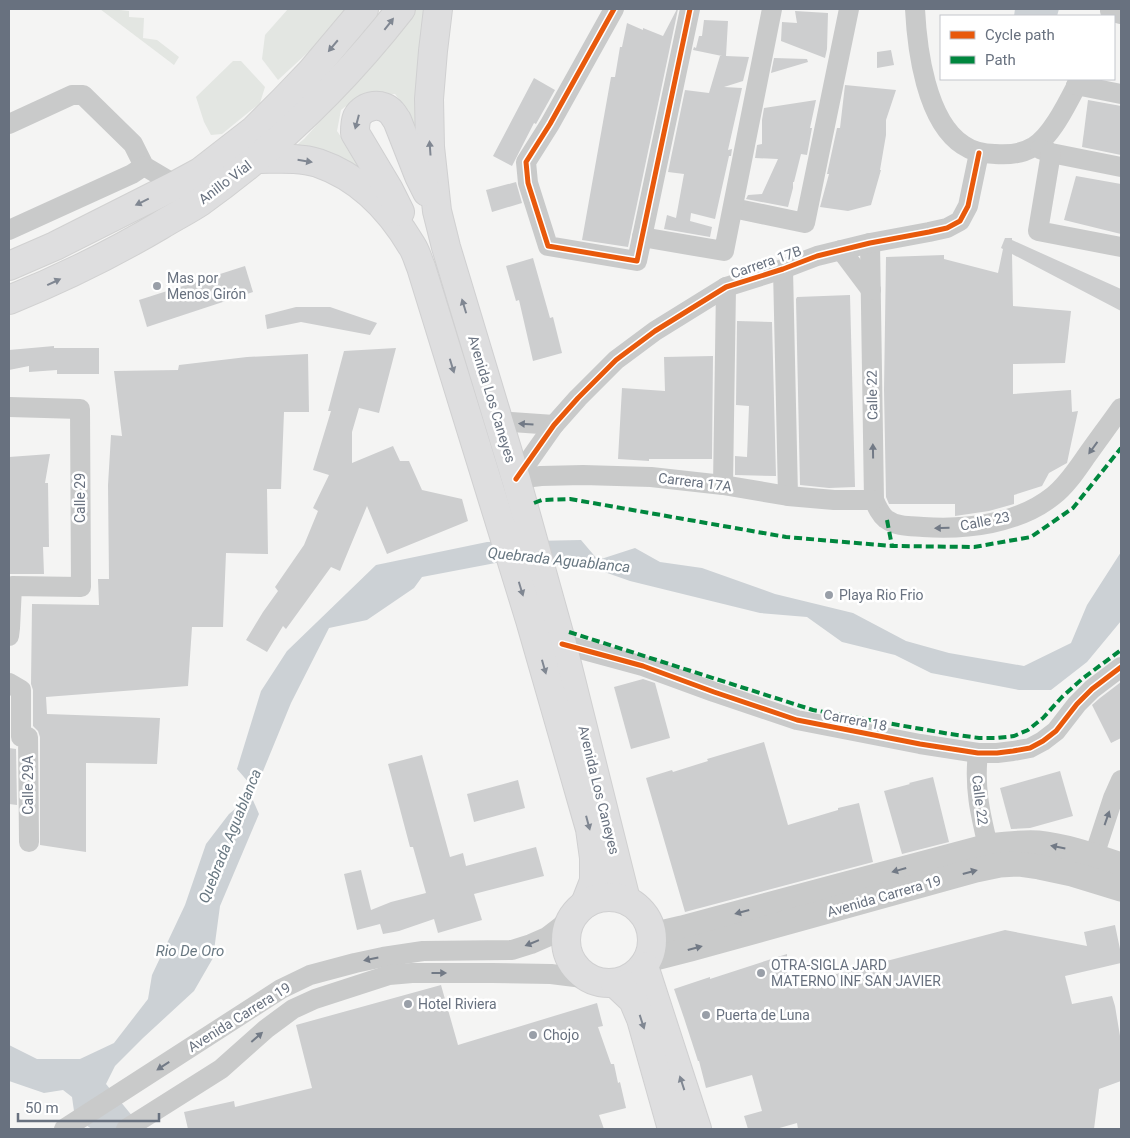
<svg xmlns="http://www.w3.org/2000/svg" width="1130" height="1138" font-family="Roboto,sans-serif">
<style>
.green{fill:#e3e6e2}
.water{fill:#ccd1d5}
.building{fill:#cdcecf}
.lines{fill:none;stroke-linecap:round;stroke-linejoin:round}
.secondary-casing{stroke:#d0d0d1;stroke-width:30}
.trunk-casing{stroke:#d1d1d1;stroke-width:30}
.minor{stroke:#c9caca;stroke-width:20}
.tertiary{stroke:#c9caca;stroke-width:25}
.secondary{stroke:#dededf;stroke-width:28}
.trunk{stroke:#dededf;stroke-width:28}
.quiet{stroke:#00873e;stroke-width:4;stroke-dasharray:8 4;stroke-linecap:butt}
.cycleway-casing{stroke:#fff;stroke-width:8}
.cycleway{stroke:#e8590c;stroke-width:5}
.oneway{fill:#808792}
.oneway2{fill:#727a86}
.poi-dot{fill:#999fa8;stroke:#fff;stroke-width:2}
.labels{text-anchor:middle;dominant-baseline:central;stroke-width:5;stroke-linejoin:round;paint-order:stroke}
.street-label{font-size:14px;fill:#68717f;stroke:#fff}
.poi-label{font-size:14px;fill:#68717f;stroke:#fff;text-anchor:start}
.water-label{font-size:15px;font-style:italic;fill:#697882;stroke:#fff}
</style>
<rect width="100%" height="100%" fill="#f4f4f3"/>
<!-- green -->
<g class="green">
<polygon points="100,9 120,9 120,10 129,11 129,17 144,18 143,38 157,40 179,57 174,65"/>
<polygon points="288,9 347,9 331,31 278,80 262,59 265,35"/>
<path d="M 414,9 L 425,9 L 424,174 L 406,109 L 395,94 C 369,94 363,93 341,110 L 337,131 L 374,186 L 358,172 L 335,154 L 292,149 L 304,139 L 334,106 L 397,35 Z"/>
<polygon points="233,61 241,61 265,87 260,103 222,134 211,135 204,122 196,97"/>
</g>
<!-- water -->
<g class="water">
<polygon points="1015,9 1059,9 1057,16 1014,16"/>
<polygon points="581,540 598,560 635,548 660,562 702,568 775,594 853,613 906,641 949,653 1024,666 1071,643 1087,605 1121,552 1121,621 1087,662 1051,690 1019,690 931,673 895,655 842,642 807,617 760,613 630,581 593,568 506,561 422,577 414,588 367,620 329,628 291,703 252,798 259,814 220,906 213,958 194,991 143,1038 115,1066 106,1084 138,1123 145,1129 92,1129 75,1118 72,1097 63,1090 44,1093 9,1081 9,1045 37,1059 80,1059 114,1043 148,999 152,975 185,905 206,844 229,814 240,805 250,784 237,769 261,691 287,651 376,565 487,542"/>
</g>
<!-- building -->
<g class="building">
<polygon points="677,9 678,9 628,247 582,240 611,77 615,77 620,47 622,47 627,23 643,30 643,28 663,36"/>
<polygon points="795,11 828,13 827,49 825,58 781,41 782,22 797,23"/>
<polygon points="704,20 728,21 726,56 749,57 743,81 724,87 742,88 728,150 732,149 731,156 729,156 715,219 691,213 690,221 712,227 710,237 664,229 667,215 676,218 684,174 668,172 685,90 709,93 720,56 722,56 693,50 694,47 696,48 699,36 702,36"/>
<polygon points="891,50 894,65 877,68 877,52"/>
<polygon points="774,58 807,59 808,62 771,73"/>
<polygon points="534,78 555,90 536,124 534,123 512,166 493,156"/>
<polygon points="845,85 896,90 886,120 886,135 880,170 881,170 871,205 848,211 820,207 829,174 827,174 837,128 840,128"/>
<polygon points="816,100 810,128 812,128 807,155 801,154 794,182 793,182 793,188 788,207 746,199 748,195 762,194 778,159 755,158 757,145 762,144 762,120 764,108"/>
<polygon points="1088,100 1121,106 1121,155 1082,147"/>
<polygon points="1076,176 1121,184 1121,234 1064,220"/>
<polygon points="516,182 522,203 492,212 486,190"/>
<polygon points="1005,238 1012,238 1012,240 1121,289 1121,311 1012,254 1013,306 1071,311 1065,363 1013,364 1013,394 1071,390 1072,412 1078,411 1067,463 1049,473 1042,486 1014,495 1014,504 989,511 955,516 955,504 889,504 886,497 884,390 886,257 944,255 944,259 998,273 1003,249 1001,248"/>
<polygon points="533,258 550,318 553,317 562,353 533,361 519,300 516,301 506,266"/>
<polygon points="245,266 253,292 147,327 139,300"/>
<polygon points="850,295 855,487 829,488 800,485 796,299 797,297"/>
<polygon points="296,307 330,307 377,323 370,335 301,322 267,329 265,315"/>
<polygon points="737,321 772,322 776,476 735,475 735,456 747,457 749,406 736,405"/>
<polygon points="54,346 54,348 99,348 99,374 57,374 57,370 29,372 29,366 9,370 9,350"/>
<polygon points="396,348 379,413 359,408 352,432 352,463 393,446 400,461 409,461 422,490 462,499 468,521 387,554 367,506 340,571 331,567 286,629 283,626 267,652 246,640 263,612 278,591 275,587 304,545 318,511 313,508 329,475 313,470 331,411 328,411 344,351"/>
<polygon points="308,354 309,412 284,412 281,489 267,489 268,554 226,553 223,627 192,627 188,686 46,697 47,714 160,718 157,764 86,763 86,852 40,845 40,737 38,731 33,726 33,690 31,684 32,604 99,605 98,579 109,579 108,485 111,435 122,436 114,371 178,370 179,365 247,357"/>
<polygon points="713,356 712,459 649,459 649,461 618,459 622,388 665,391 664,357"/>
<polygon points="50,454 45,483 48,483 49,547 43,547 44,574 9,574 9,457"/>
<polygon points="643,679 655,683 670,738 631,749 614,687"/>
<polygon points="1121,682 1121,738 1111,743 1092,705 1100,698"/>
<polygon points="764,742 788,825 838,810 838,808 859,803 873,862 685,912 646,778 672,770 673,772 708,761 707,759"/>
<polygon points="9,748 16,749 17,805 9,804"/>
<polygon points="422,755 450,857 463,853 466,866 536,847 544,876 474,894 482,920 438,933 434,919 399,931 383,934 380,924 357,930 344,874 361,870 371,910 391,902 426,893 413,847 410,847 388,764"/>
<polygon points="1060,771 1073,816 1030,828 1011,829 1000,788"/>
<polygon points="933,777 949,842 902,854 884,791 910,784 909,783"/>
<polygon points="518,780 525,808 474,822 467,794"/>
<polygon points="1115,925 1121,954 1121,963 1065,976 1072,1004 1112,996 1115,1006 1121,1042 1121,1081 1099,1089 1094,1129 798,1129 797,1123 776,1129 748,1129 744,1116 762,1111 752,1075 706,1088 699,1061 698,1061 684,1018 674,989 710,977 710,979 787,954 787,987 1005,930 1087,946 1084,932"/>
<polygon points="441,985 458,1045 597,1003 603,1026 598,1027 611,1064 614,1064 618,1083 620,1082 626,1108 599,1115 604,1129 188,1129 184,1112 234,1101 235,1107 312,1088 296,1025"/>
</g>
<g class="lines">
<!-- secondary casing -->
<g class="secondary-casing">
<g id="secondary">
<polyline points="438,9 433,51 429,99 430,147 437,211 446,247 516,479 562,644 626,900"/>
<path d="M 257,159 C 277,159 299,157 318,163 C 359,177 390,209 412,246 C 416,252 418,260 421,267 L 530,620 L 590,829 L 594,858 L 594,881 L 585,904"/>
<path d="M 400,212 L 389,190 L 355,133 C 355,128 355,122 357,117 C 364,104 383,102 392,113 C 394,115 395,118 397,120 L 419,176 L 427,192"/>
<circle cx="609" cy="940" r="43"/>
<polyline points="644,966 697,1129"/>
<polyline points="615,983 633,1000 641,1019 672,1129"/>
</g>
</g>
<!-- trunk casing -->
<g class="trunk-casing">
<g id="trunk">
<polyline points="9,266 55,246 176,185 200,172 254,130 284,100 311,72 364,9"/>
<path d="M 9,300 C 61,279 112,254 161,225 C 174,217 188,210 200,202 C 276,148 344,82 401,9"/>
</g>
</g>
<!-- minor -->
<g class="minor">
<polyline points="614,9 550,124 526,162 528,183 548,246 637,261 690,9"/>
<path d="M 915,9 C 917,49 926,121 963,145 C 973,152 984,154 995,154 C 1008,155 1022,154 1033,147 C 1052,137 1070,98 1080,79"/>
<polyline points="1110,11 1121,14"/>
<polyline points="1076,85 1121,94"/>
<polyline points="9,124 72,95 83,95 133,144 144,166 176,185"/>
<polyline points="1040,149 1051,153 1121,167"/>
<polyline points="1051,153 1038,231 1121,247"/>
<polyline points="733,208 805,223 849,9"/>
<polyline points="9,230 132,174 144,166"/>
<polyline points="642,237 724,251 772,9"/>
<path d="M 870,243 L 874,500 C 877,507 880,514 886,519 C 897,527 910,526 923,527 C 966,530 1018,524 1053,496 C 1066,486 1076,471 1085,458 C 1097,441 1109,425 1121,408"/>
<polyline points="841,250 871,290"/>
<polyline points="783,269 788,496"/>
<polyline points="9,407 80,409 81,587 12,586 10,628 9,636"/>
<polyline points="499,421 554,425"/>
<polyline points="516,479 554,425 578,398 616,360 655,331 726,287 783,269 817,256 870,243 929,232 947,228 960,221 968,206 979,153"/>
<polyline points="516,479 541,476 583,475 651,477 723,485 788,496 834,500 874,500"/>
<polyline points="723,485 726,287"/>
<polyline points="562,644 643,666 714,692 797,720 920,744 978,753 997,753 1013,751 1030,748 1043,741 1056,731 1077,704 1092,689 1121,667"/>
<polyline points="9,683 21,690 21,737 28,737 29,842"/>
<path d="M 978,753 C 974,787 980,813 988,846"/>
<polyline points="1094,856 1113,798 1121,780"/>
<polyline points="64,1129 281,989 310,975 355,963 383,957 423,951 512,950 531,944 547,937 573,917"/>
<polyline points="126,1129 221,1069 266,1029 293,1009 315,999 389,975 412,973 492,973 551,974 591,979"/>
</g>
<!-- tertiary -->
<g class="tertiary">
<path d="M 652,935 L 682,928 L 988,846 C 1005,844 1021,842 1038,843 C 1067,846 1094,856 1121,865"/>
<polyline points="648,960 691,949 976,870 1000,865 1018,864 1039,867 1072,874 1121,889"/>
</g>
<!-- secondary -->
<use href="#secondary" class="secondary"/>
<!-- trunk -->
<use href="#trunk" class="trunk"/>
<!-- quiet -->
<g class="quiet">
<polyline points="534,503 542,500 570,499 786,537 892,546 974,547 1031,537 1073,508 1121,448"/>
<polyline points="887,520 892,546"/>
<polyline points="569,632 813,710 950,734 979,738 997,738 1014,736 1028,730 1043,718 1062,697 1082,679 1121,650"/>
</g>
<!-- cycleway casing -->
<g class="cycleway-casing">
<g id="cycleway">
<polyline points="614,9 550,124 526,162 528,183 548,246 637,261 690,9"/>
<polyline points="516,479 554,425 578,398 616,360 655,331 726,287 783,269 817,256 870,243 929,232 947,228 960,221 968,206 979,153"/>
<polyline points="562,644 643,666 714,692 797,720 920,744 978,753 997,753 1013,751 1030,748 1043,741 1056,731 1077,704 1092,689 1121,667"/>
</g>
</g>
<!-- cycleway -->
<use href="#cycleway" class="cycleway"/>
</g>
<!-- one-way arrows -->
<defs><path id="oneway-solid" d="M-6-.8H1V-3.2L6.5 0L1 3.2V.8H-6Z" transform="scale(1.25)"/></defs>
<g class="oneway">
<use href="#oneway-solid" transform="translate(389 24) rotate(-52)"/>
<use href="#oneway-solid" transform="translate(333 46) rotate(130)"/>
<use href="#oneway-solid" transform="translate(357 122) rotate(105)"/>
<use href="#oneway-solid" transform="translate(430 148) rotate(-94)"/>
<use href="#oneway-solid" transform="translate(305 161) rotate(9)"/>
<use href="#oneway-solid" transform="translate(142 202) rotate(154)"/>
<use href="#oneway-solid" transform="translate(54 282) rotate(-25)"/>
<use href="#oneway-solid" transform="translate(464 306) rotate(-107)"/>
<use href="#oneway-solid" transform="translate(452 366) rotate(73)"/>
<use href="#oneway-solid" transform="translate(521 589) rotate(73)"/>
<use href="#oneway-solid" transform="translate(544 667) rotate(74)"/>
<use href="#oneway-solid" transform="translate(588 823) rotate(75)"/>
<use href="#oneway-solid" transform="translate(642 1022) rotate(72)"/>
<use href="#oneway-solid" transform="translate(682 1083) rotate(-108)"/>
</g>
<g class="oneway2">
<use href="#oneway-solid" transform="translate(526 424) rotate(-176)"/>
<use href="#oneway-solid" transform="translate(1093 448) rotate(126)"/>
<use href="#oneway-solid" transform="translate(873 451) rotate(-91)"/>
<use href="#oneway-solid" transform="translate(942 528) rotate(179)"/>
<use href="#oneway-solid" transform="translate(1107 818) rotate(-71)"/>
<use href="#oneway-solid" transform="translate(1058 847) rotate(-169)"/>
<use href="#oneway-solid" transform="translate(899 870) rotate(164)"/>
<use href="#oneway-solid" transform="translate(970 872) rotate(-15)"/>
<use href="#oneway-solid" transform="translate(742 912) rotate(165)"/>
<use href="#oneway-solid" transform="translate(532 943) rotate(158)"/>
<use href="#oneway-solid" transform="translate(695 948) rotate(-15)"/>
<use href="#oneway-solid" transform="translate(371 959) rotate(168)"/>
<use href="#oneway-solid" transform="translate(439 973)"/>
<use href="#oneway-solid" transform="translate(257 1037) rotate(-41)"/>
<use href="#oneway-solid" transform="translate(163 1066) rotate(147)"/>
</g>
<!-- markers -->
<g class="poi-dot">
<circle cx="157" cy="286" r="5"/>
<circle cx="829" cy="595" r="5"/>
<circle cx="761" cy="973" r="5"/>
<circle cx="408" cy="1004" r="5"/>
<circle cx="706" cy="1015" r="5"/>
<circle cx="533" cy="1035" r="5"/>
</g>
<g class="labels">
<!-- street labels -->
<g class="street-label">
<text transform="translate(225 182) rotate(-37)">Anillo Víal</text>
<text transform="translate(766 262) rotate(-19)">Carrera 17B</text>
<text transform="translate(872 395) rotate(-91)">Calle 22</text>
<text transform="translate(492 399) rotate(73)">Avenida Los Caneyes</text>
<text transform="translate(695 482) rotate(7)">Carrera 17A</text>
<text transform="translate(80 498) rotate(-90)">Calle 29</text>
<text transform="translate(985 521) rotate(-11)">Calle 23</text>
<text transform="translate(855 720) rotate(11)">Carrera 18</text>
<text transform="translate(28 785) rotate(-90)">Calle 29A</text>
<text transform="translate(599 790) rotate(76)">Avenida Los Caneyes</text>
<text transform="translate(980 800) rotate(83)">Calle 22</text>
<text transform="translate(884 896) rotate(-16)">Avenida Carrera 19</text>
<text transform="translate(239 1017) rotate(-32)">Avenida Carrera 19</text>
</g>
<!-- poi labels -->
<g class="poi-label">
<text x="167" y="278">Mas por<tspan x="167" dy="16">Menos Girón</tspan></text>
<text x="839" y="595">Playa Rio Frio</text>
<text x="771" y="965">OTRA-SIGLA JARD<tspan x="771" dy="16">MATERNO INF SAN JAVIER</tspan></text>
<text x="418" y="1004">Hotel Riviera</text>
<text x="716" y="1015">Puerta de Luna</text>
<text x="543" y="1035">Chojo</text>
</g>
<!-- water labels -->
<g class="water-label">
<text transform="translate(559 560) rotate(6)">Quebrada Aguablanca</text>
<text transform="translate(230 836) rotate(-68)">Quebrada Aguablanca</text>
<text x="190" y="951">Rio De Oro</text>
</g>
</g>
<!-- border -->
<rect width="1130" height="1138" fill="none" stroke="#68717f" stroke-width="20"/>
<!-- legend -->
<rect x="940" y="15" width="175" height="65" fill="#ffffff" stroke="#c3c6cc"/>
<rect x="950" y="31" width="25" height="8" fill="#e8590c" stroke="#c3c6cc"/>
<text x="985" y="40" font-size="15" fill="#68717f">Cycle path</text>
<rect x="950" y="56" width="25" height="8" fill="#00873e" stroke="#c3c6cc"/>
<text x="985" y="65" font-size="15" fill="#68717f">Path</text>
<!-- scale -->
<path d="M18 1113v8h141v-8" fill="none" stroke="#68717f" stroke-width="2.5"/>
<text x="25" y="1113" font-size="15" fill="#68717f" stroke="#ffffff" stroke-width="4" paint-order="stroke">50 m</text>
</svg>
